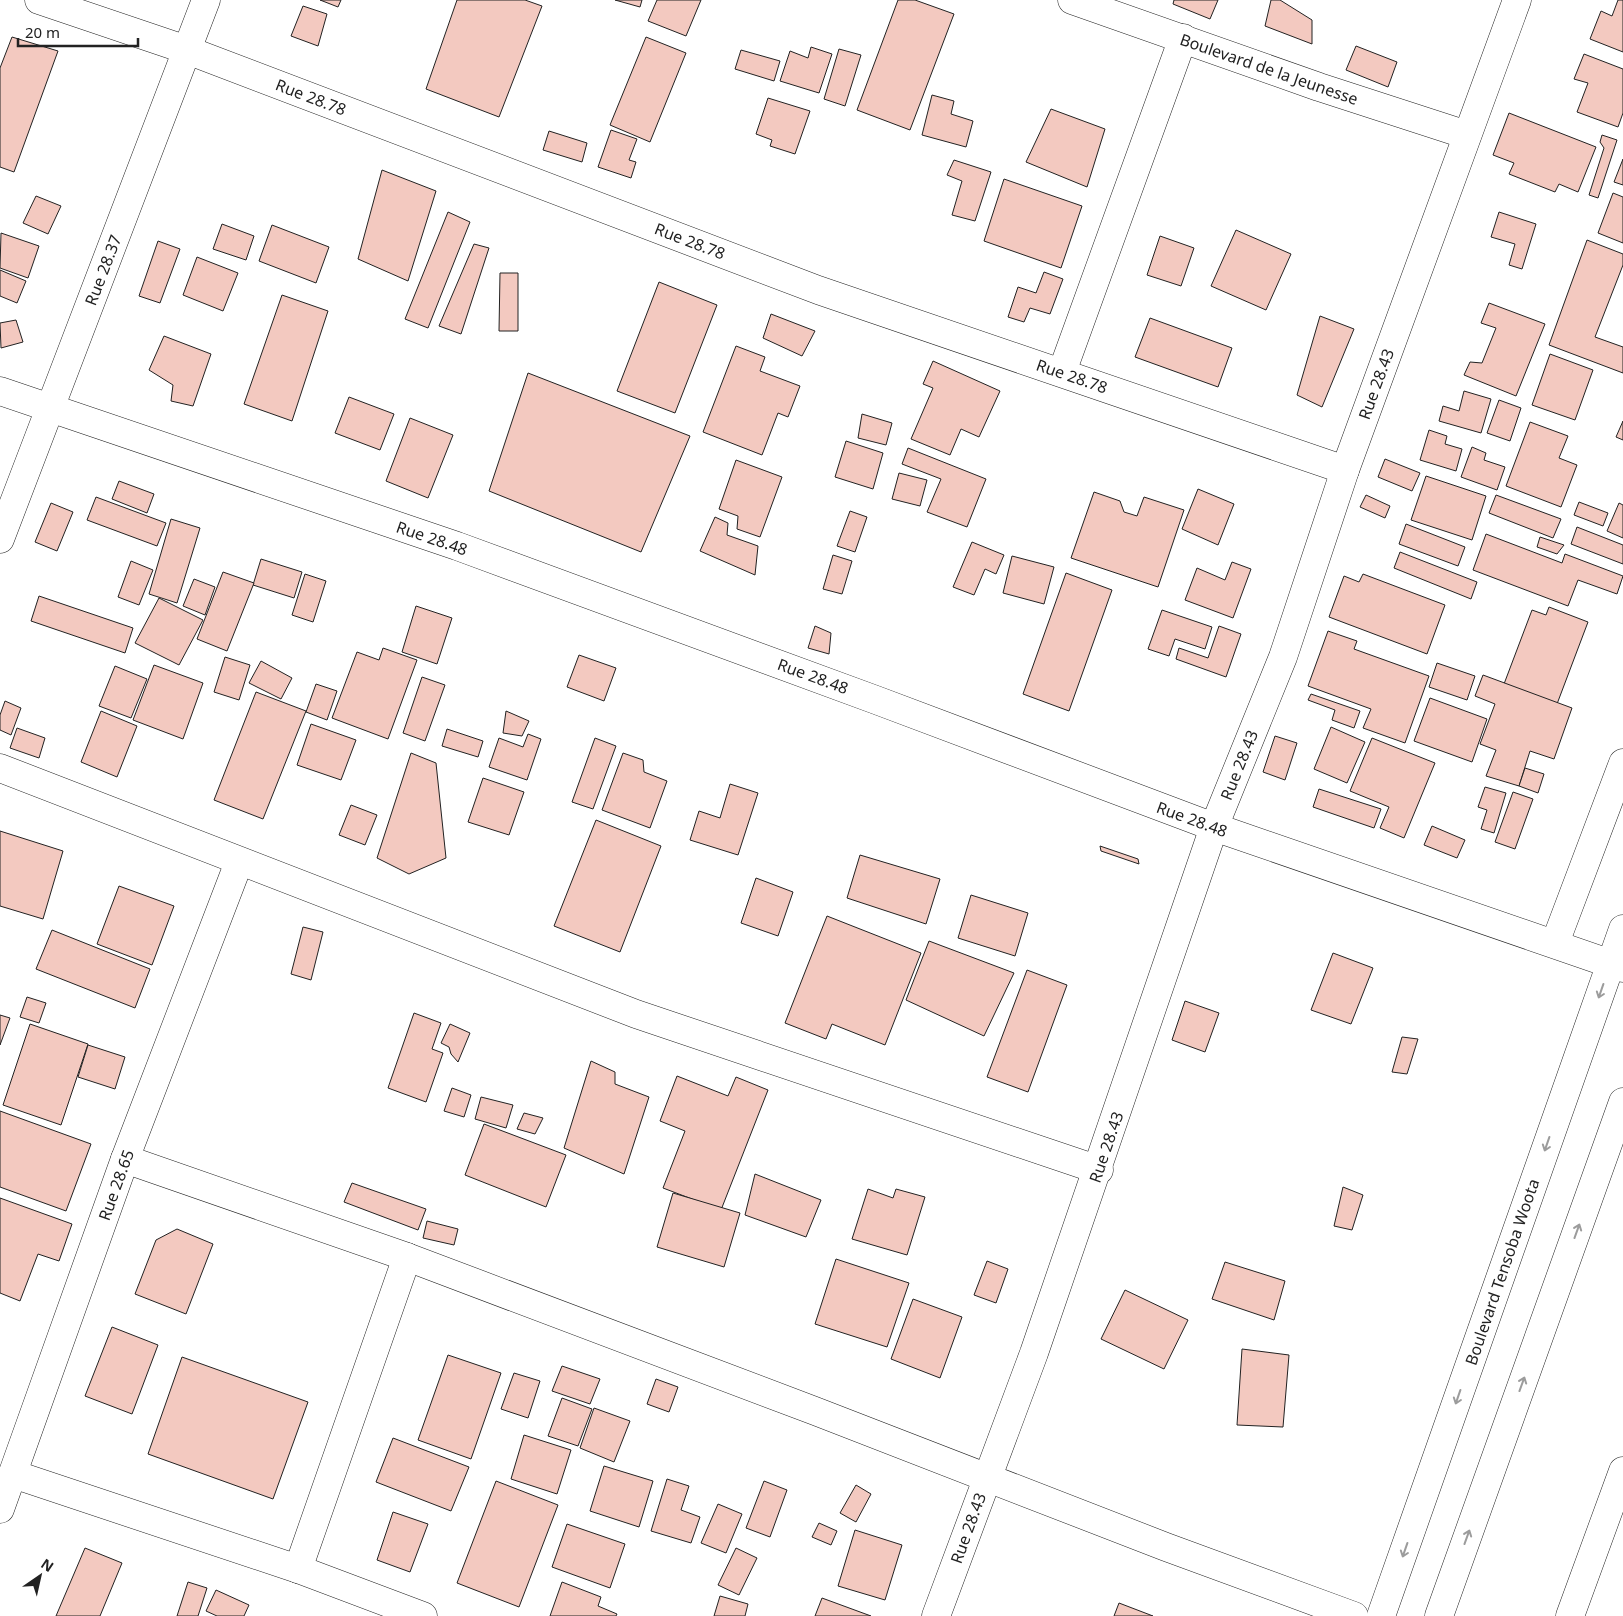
<svg xmlns="http://www.w3.org/2000/svg" width="1623" height="1616" font-family="'Noto Sans',sans-serif">
<style>
.building{fill:#f3c9c0;stroke:#222}
.lines{fill:none;stroke-linecap:round;stroke-linejoin:round}
.minor-casing{stroke:#222;stroke-width:29}
.major-casing{stroke:#222;stroke-width:29}
.minor{stroke:#fff;stroke-width:28}
.major{stroke:#fff;stroke-width:28}
.oneway{stroke:#9c9c9c}
.labels{text-anchor:middle;dominant-baseline:central;stroke-width:4;stroke-linejoin:round;paint-order:stroke}
.street-label{font-size:16px;fill:#222;stroke:#fff}
</style>
<rect width="100%" height="100%" fill="#fff"/>
<!-- building -->
<g class="building">
<polygon points="320,0 341,0 338,7"/>
<polygon points="457,0 525,0 542,6 499,117 426,89"/>
<polygon points="615,0 642,0 640,7"/>
<polygon points="657,0 701,0 686,36 648,21"/>
<polygon points="898,0 915,0 954,14 910,130 857,110"/>
<polygon points="1174,0 1218,0 1210,19 1173,4"/>
<polygon points="1271,0 1280,0 1312,20 1312,44 1265,26"/>
<polygon points="1618,0 1623,0 1623,52 1590,39 1601,11 1612,16"/>
<polygon points="303,6 327,14 318,46 291,36"/>
<polygon points="12,37 58,51 14,172 0,167 0,68"/>
<polygon points="646,37 686,53 650,142 610,125"/>
<polygon points="1356,46 1397,62 1388,87 1346,70"/>
<polygon points="811,47 832,54 819,93 780,81 790,51 808,58"/>
<polygon points="839,49 861,55 845,106 824,99"/>
<polygon points="741,50 780,61 774,81 735,69"/>
<polygon points="1584,54 1623,69 1623,113 1618,127 1577,112 1588,83 1574,79"/>
<polygon points="932,95 954,101 951,114 973,121 966,147 922,135"/>
<polygon points="768,98 810,111 795,154 770,146 772,140 756,134"/>
<polygon points="1051,109 1105,129 1087,187 1026,162"/>
<polygon points="1509,113 1596,147 1578,192 1559,184 1555,192 1509,174 1514,163 1493,155"/>
<polygon points="611,130 637,139 629,160 636,162 631,178 598,167"/>
<polygon points="549,131 587,143 582,162 543,150"/>
<polygon points="1602,135 1617,140 1598,198 1589,195 1604,148 1600,142"/>
<polygon points="1623,159 1623,185 1614,182"/>
<polygon points="954,160 991,172 975,221 952,215 962,181 947,175"/>
<polygon points="382,170 436,191 408,281 358,259"/>
<polygon points="1004,179 1082,206 1061,268 984,241"/>
<polygon points="1613,193 1623,197 1623,243 1598,233"/>
<polygon points="36,196 61,206 48,234 23,223"/>
<polygon points="448,212 470,222 428,328 405,319"/>
<polygon points="1499,212 1536,224 1522,269 1509,265 1515,244 1491,237"/>
<polygon points="222,224 254,236 246,260 213,249"/>
<polygon points="272,225 329,247 316,283 259,261"/>
<polygon points="1236,230 1291,254 1266,310 1211,286"/>
<polygon points="1,233 39,246 28,278 0,268"/>
<polygon points="1160,236 1194,248 1181,286 1147,275"/>
<polygon points="1587,240 1623,254 1623,265 1595,337 1623,347 1623,373 1549,345"/>
<polygon points="158,241 180,249 160,303 139,296"/>
<polygon points="474,244 489,248 461,334 439,326"/>
<polygon points="197,257 238,273 223,311 183,295"/>
<polygon points="0,270 26,281 17,303 0,296"/>
<polygon points="1044,272 1063,279 1050,314 1030,308 1024,322 1008,317 1018,287 1036,293"/>
<polygon points="500,273 518,273 518,331 499,331"/>
<polygon points="659,282 717,305 675,413 617,391"/>
<polygon points="282,295 328,311 292,421 244,404"/>
<polygon points="1489,303 1545,324 1516,396 1464,375 1470,362 1482,363 1496,328 1481,323"/>
<polygon points="771,314 815,331 802,356 763,338"/>
<polygon points="1320,316 1354,329 1322,407 1297,395"/>
<polygon points="1150,318 1232,348 1218,387 1135,357"/>
<polygon points="16,320 23,342 1,348 0,323"/>
<polygon points="164,336 211,354 193,406 171,401 173,385 149,370"/>
<polygon points="736,346 765,357 760,371 800,386 788,417 778,413 762,455 703,432"/>
<polygon points="1550,354 1593,370 1575,420 1532,405"/>
<polygon points="933,361 1000,391 979,437 961,429 950,455 911,439 933,388 923,384"/>
<polygon points="528,373 690,436 641,552 489,491"/>
<polygon points="1464,391 1491,399 1481,433 1439,421 1443,406 1459,411"/>
<polygon points="349,397 394,414 380,450 335,433"/>
<polygon points="1499,400 1521,408 1510,441 1487,433"/>
<polygon points="862,414 892,423 886,445 858,438"/>
<polygon points="410,418 453,435 428,498 386,481"/>
<polygon points="1623,421 1623,440 1616,437"/>
<polygon points="1530,422 1568,436 1559,458 1577,465 1561,507 1506,486"/>
<polygon points="1429,430 1447,436 1445,444 1462,449 1456,471 1420,460"/>
<polygon points="846,441 883,453 873,489 835,477"/>
<polygon points="1472,447 1486,453 1484,460 1505,467 1497,490 1461,477"/>
<polygon points="908,448 986,479 967,527 927,512 941,479 902,464"/>
<polygon points="1385,459 1420,473 1412,491 1378,477"/>
<polygon points="736,460 782,477 760,537 737,529 738,516 719,509"/>
<polygon points="899,473 927,480 920,506 892,499"/>
<polygon points="1426,476 1486,496 1472,540 1411,520"/>
<polygon points="119,481 154,494 147,513 112,499"/>
<polygon points="1198,489 1234,504 1218,545 1182,529"/>
<polygon points="1094,492 1120,501 1124,512 1137,516 1144,497 1184,510 1158,587 1071,558"/>
<polygon points="1366,495 1390,506 1385,518 1360,507"/>
<polygon points="1496,495 1561,519 1553,538 1489,513"/>
<polygon points="96,497 166,523 157,546 87,520"/>
<polygon points="1579,502 1608,513 1603,526 1574,515"/>
<polygon points="51,503 73,512 57,551 35,542"/>
<polygon points="1619,503 1623,505 1623,538 1607,531"/>
<polygon points="850,511 867,517 855,552 837,546"/>
<polygon points="715,517 728,523 727,535 758,546 755,575 700,551"/>
<polygon points="171,519 200,528 177,603 149,594"/>
<polygon points="1406,524 1465,547 1458,566 1399,544"/>
<polygon points="1577,527 1623,545 1623,564 1571,544"/>
<polygon points="1486,534 1562,563 1565,554 1623,576 1617,594 1578,580 1568,606 1473,570"/>
<polygon points="1540,537 1564,545 1557,554 1537,547"/>
<polygon points="972,542 1004,555 996,574 985,569 974,595 953,587"/>
<polygon points="1400,552 1477,582 1471,599 1394,568"/>
<polygon points="833,555 852,561 842,594 823,589"/>
<polygon points="1012,556 1054,567 1044,604 1003,593"/>
<polygon points="261,559 302,572 294,598 253,585"/>
<polygon points="131,561 153,570 139,605 118,597"/>
<polygon points="1232,562 1251,569 1233,618 1185,600 1197,568 1225,580"/>
<polygon points="223,572 254,583 227,651 197,639"/>
<polygon points="1066,573 1112,590 1069,711 1023,694"/>
<polygon points="305,574 326,581 313,622 292,615"/>
<polygon points="1363,574 1445,605 1427,654 1329,617 1344,576 1359,582"/>
<polygon points="194,579 215,587 205,615 183,606"/>
<polygon points="39,596 133,628 125,653 31,621"/>
<polygon points="159,598 203,620 179,665 135,643"/>
<polygon points="416,606 452,618 437,664 402,652"/>
<polygon points="1549,607 1588,622 1557,704 1504,684 1532,610 1546,615"/>
<polygon points="1162,610 1212,627 1205,649 1175,639 1169,656 1148,649"/>
<polygon points="815,626 831,633 829,654 808,648"/>
<polygon points="1219,626 1241,634 1226,677 1176,659 1179,648 1208,658"/>
<polygon points="1328,631 1357,641 1354,649 1429,676 1405,743 1363,728 1371,709 1308,686"/>
<polygon points="383,648 417,660 388,739 332,718 357,652 379,660"/>
<polygon points="579,655 616,668 604,701 567,687"/>
<polygon points="225,657 250,665 239,700 214,692"/>
<polygon points="261,661 292,678 281,699 249,683"/>
<polygon points="1437,663 1475,676 1467,700 1429,687"/>
<polygon points="154,665 203,683 183,739 133,720"/>
<polygon points="115,666 147,679 131,718 99,706"/>
<polygon points="1483,675 1572,708 1554,759 1530,751 1519,786 1486,776 1496,750 1480,744 1495,704 1475,696"/>
<polygon points="422,677 445,685 425,741 403,733"/>
<polygon points="316,684 337,691 327,720 306,712"/>
<polygon points="256,692 306,711 263,819 214,800"/>
<polygon points="1311,694 1360,711 1354,728 1332,720 1335,710 1308,700"/>
<polygon points="1430,698 1487,719 1472,762 1414,741"/>
<polygon points="5,701 21,708 11,735 0,730 0,715"/>
<polygon points="101,711 137,726 117,777 81,762"/>
<polygon points="506,711 529,721 522,736 503,733"/>
<polygon points="311,724 356,740 341,780 297,765"/>
<polygon points="1331,727 1365,742 1347,783 1314,769"/>
<polygon points="17,728 45,738 39,758 10,748"/>
<polygon points="447,729 483,741 478,757 442,746"/>
<polygon points="528,734 541,739 527,780 489,767 499,738 523,747"/>
<polygon points="1275,736 1297,743 1285,780 1263,772"/>
<polygon points="595,738 616,746 593,809 572,802"/>
<polygon points="1372,738 1435,763 1404,838 1380,828 1389,807 1350,791"/>
<polygon points="411,753 436,763 446,858 409,874 377,858"/>
<polygon points="623,753 643,760 644,772 667,781 650,828 602,810"/>
<polygon points="1525,768 1544,774 1538,793 1519,786"/>
<polygon points="483,778 524,792 509,835 468,822"/>
<polygon points="730,784 758,793 738,855 690,840 699,811 720,818"/>
<polygon points="1485,787 1506,793 1494,833 1481,829 1487,810 1478,807"/>
<polygon points="1319,789 1381,809 1374,828 1313,807"/>
<polygon points="1513,792 1533,799 1515,849 1495,842"/>
<polygon points="351,805 377,815 365,845 339,835"/>
<polygon points="596,820 661,846 620,952 554,926"/>
<polygon points="1432,826 1465,840 1457,858 1424,845"/>
<polygon points="0,831 63,851 43,919 0,906"/>
<polygon points="1100,846 1138,859 1139,864 1101,851"/>
<polygon points="860,855 940,879 926,924 847,898"/>
<polygon points="756,878 793,892 778,936 741,923"/>
<polygon points="119,886 174,906 152,965 97,944"/>
<polygon points="971,895 1028,913 1015,956 958,938"/>
<polygon points="827,916 921,953 885,1045 832,1024 826,1039 785,1023"/>
<polygon points="303,927 323,932 311,980 291,974"/>
<polygon points="52,930 150,969 135,1008 36,969"/>
<polygon points="929,941 1014,973 984,1036 906,1000"/>
<polygon points="1333,953 1373,968 1351,1024 1311,1010"/>
<polygon points="1027,970 1067,985 1028,1092 987,1077"/>
<polygon points="27,997 46,1003 39,1023 20,1017"/>
<polygon points="1185,1001 1219,1013 1205,1052 1172,1040"/>
<polygon points="414,1013 441,1023 432,1049 443,1053 426,1102 388,1088"/>
<polygon points="0,1015 10,1018 0,1045"/>
<polygon points="30,1024 88,1044 61,1125 3,1105"/>
<polygon points="450,1024 470,1033 458,1062 451,1054 449,1047 441,1043"/>
<polygon points="1402,1037 1418,1039 1407,1074 1392,1072"/>
<polygon points="88,1045 125,1057 115,1089 78,1077"/>
<polygon points="591,1061 615,1072 615,1084 649,1097 624,1174 564,1148"/>
<polygon points="677,1076 728,1096 736,1077 768,1090 721,1210 663,1188 685,1131 660,1121"/>
<polygon points="452,1088 471,1095 464,1117 444,1111"/>
<polygon points="481,1097 513,1105 506,1128 475,1119"/>
<polygon points="0,1111 91,1144 66,1211 0,1187"/>
<polygon points="524,1113 543,1118 535,1134 517,1129"/>
<polygon points="484,1124 566,1155 546,1207 465,1175"/>
<polygon points="755,1174 821,1200 806,1237 745,1215"/>
<polygon points="352,1183 426,1209 418,1230 344,1202"/>
<polygon points="1343,1187 1363,1195 1352,1230 1334,1226"/>
<polygon points="868,1189 893,1198 896,1189 925,1197 907,1255 852,1239"/>
<polygon points="673,1193 740,1213 724,1267 657,1247"/>
<polygon points="0,1198 72,1224 59,1261 38,1254 20,1301 0,1293"/>
<polygon points="427,1221 458,1229 454,1245 423,1238"/>
<polygon points="177,1229 213,1244 186,1314 135,1294 156,1240"/>
<polygon points="836,1259 909,1283 887,1347 815,1324"/>
<polygon points="987,1261 1008,1269 996,1303 974,1295"/>
<polygon points="1225,1262 1285,1281 1274,1320 1212,1299"/>
<polygon points="1125,1290 1188,1320 1164,1369 1101,1339"/>
<polygon points="913,1299 962,1317 940,1378 891,1359"/>
<polygon points="112,1327 158,1345 132,1414 85,1396"/>
<polygon points="1242,1349 1289,1355 1283,1427 1237,1425"/>
<polygon points="448,1355 501,1373 471,1459 418,1440"/>
<polygon points="182,1357 308,1402 273,1499 148,1454"/>
<polygon points="562,1366 600,1379 590,1404 552,1391"/>
<polygon points="514,1373 540,1381 528,1418 501,1409"/>
<polygon points="656,1379 678,1387 669,1412 647,1404"/>
<polygon points="562,1398 592,1409 578,1446 548,1436"/>
<polygon points="594,1408 630,1421 614,1462 580,1448"/>
<polygon points="524,1435 571,1450 557,1494 511,1479"/>
<polygon points="393,1438 469,1467 451,1511 376,1482"/>
<polygon points="604,1466 653,1481 639,1527 590,1511"/>
<polygon points="667,1479 689,1486 681,1510 700,1517 691,1543 651,1531"/>
<polygon points="496,1481 558,1505 519,1607 457,1583"/>
<polygon points="764,1481 787,1490 770,1537 746,1528"/>
<polygon points="856,1485 871,1494 856,1522 840,1513"/>
<polygon points="718,1504 742,1514 726,1553 701,1543"/>
<polygon points="393,1512 428,1524 410,1572 377,1560"/>
<polygon points="819,1523 837,1531 831,1545 812,1537"/>
<polygon points="567,1524 625,1544 610,1588 552,1567"/>
<polygon points="855,1530 902,1545 885,1600 838,1586"/>
<polygon points="85,1548 122,1563 100,1616 56,1616"/>
<polygon points="736,1548 757,1558 739,1595 718,1585"/>
<polygon points="188,1582 207,1588 198,1616 177,1616"/>
<polygon points="562,1582 601,1597 598,1606 617,1614 616,1616 550,1616"/>
<polygon points="216,1590 249,1605 244,1616 217,1616 206,1611"/>
<polygon points="720,1596 748,1604 745,1616 714,1616"/>
<polygon points="822,1598 871,1616 815,1616"/>
<polygon points="1119,1603 1153,1616 1114,1616"/>
</g>
<g class="lines">
<!-- minor casing -->
<g class="minor-casing">
<g id="minor">
<polyline points="39,0 187,50 818,290 1345,470"/>
<polyline points="1072,0 1319,87 1467,135"/>
<polyline points="1062,372 1183,38"/>
<polyline points="0,391 457,546 876,700 1214,827 1623,968"/>
<polyline points="0,539 206,0"/>
<polyline points="0,768 636,1014 1099,1170"/>
<polyline points="1555,943 1623,763"/>
<polyline points="125,1159 407,1257 815,1411 1166,1547 1354,1616"/>
<polyline points="13,1474 298,1569 423,1616"/>
<polyline points="0,1509 125,1159 239,862"/>
<polyline points="298,1569 407,1257"/>
<polyline points="936,1616 1034,1353 1214,827 1283,657 1345,470 1517,0"/>
<polyline points="1570,1616 1623,1471"/>
</g>
</g>
<!-- major casing -->
<g class="major-casing">
<g id="major">
<polyline points="1381,1616 1623,929"/>
<polyline points="1439,1616 1623,1102"/>
</g>
</g>
<!-- minor -->
<use href="#minor" class="minor"/>
<!-- major -->
<use href="#major" class="major"/>
</g>
<!-- one-way arrows -->
<defs><path id="oneway-shaft" d="M-6 0H5M1.5-3L5.5 0L1.5 3" fill="none" stroke-width="1.6" stroke-linecap="round" stroke-linejoin="round" transform="scale(1.25)"/></defs>
<g class="oneway">
<use href="#oneway-shaft" transform="translate(1601 991) rotate(109)"/>
<use href="#oneway-shaft" transform="translate(1547 1144) rotate(109)"/>
<use href="#oneway-shaft" transform="translate(1577 1231) rotate(-70)"/>
<use href="#oneway-shaft" transform="translate(1522 1384) rotate(-70)"/>
<use href="#oneway-shaft" transform="translate(1458 1397) rotate(109)"/>
<use href="#oneway-shaft" transform="translate(1467 1537) rotate(-70)"/>
<use href="#oneway-shaft" transform="translate(1405 1550) rotate(109)"/>
</g>
<g class="labels">
<!-- street labels -->
<g class="street-label">
<text transform="translate(1269 69) rotate(19)">Boulevard de la Jeunesse</text>
<text transform="translate(311 97) rotate(21)">Rue 28.78</text>
<text transform="translate(690 241) rotate(21)">Rue 28.78</text>
<text transform="translate(103 270) rotate(-69)">Rue 28.37</text>
<text transform="translate(1072 376) rotate(19)">Rue 28.78</text>
<text transform="translate(1376 384) rotate(-70)">Rue 28.43</text>
<text transform="translate(432 538) rotate(19)">Rue 28.48</text>
<text transform="translate(813 676) rotate(20)">Rue 28.48</text>
<text transform="translate(1239 765) rotate(-68)">Rue 28.43</text>
<text transform="translate(1192 819) rotate(20)">Rue 28.48</text>
<text transform="translate(1106 1147) rotate(-71)">Rue 28.43</text>
<text transform="translate(116 1185) rotate(-70)">Rue 28.65</text>
<text transform="translate(1502 1272) rotate(-71)">Boulevard Tensoba Woota</text>
<text transform="translate(968 1528) rotate(-70)">Rue 28.43</text>
</g>
</g>
<!-- north arrow -->
<g transform="translate(40 1576) rotate(34)" stroke="#ffffff" stroke-width="4" paint-order="stroke">
<path d="M0-4L9 19L0 12L-9 19Z" fill="#222222"/>
<text y="-8" font-size="14" font-weight="bold" text-anchor="middle" fill="#222222">N</text>
</g>
<!-- scale -->
<path d="M18 38v8h120v-8" fill="none" stroke="#222222" stroke-width="2.5"/>
<text x="25" y="38" font-size="15" fill="#222222" stroke="#ffffff" stroke-width="4" paint-order="stroke">20 m</text>
</svg>
